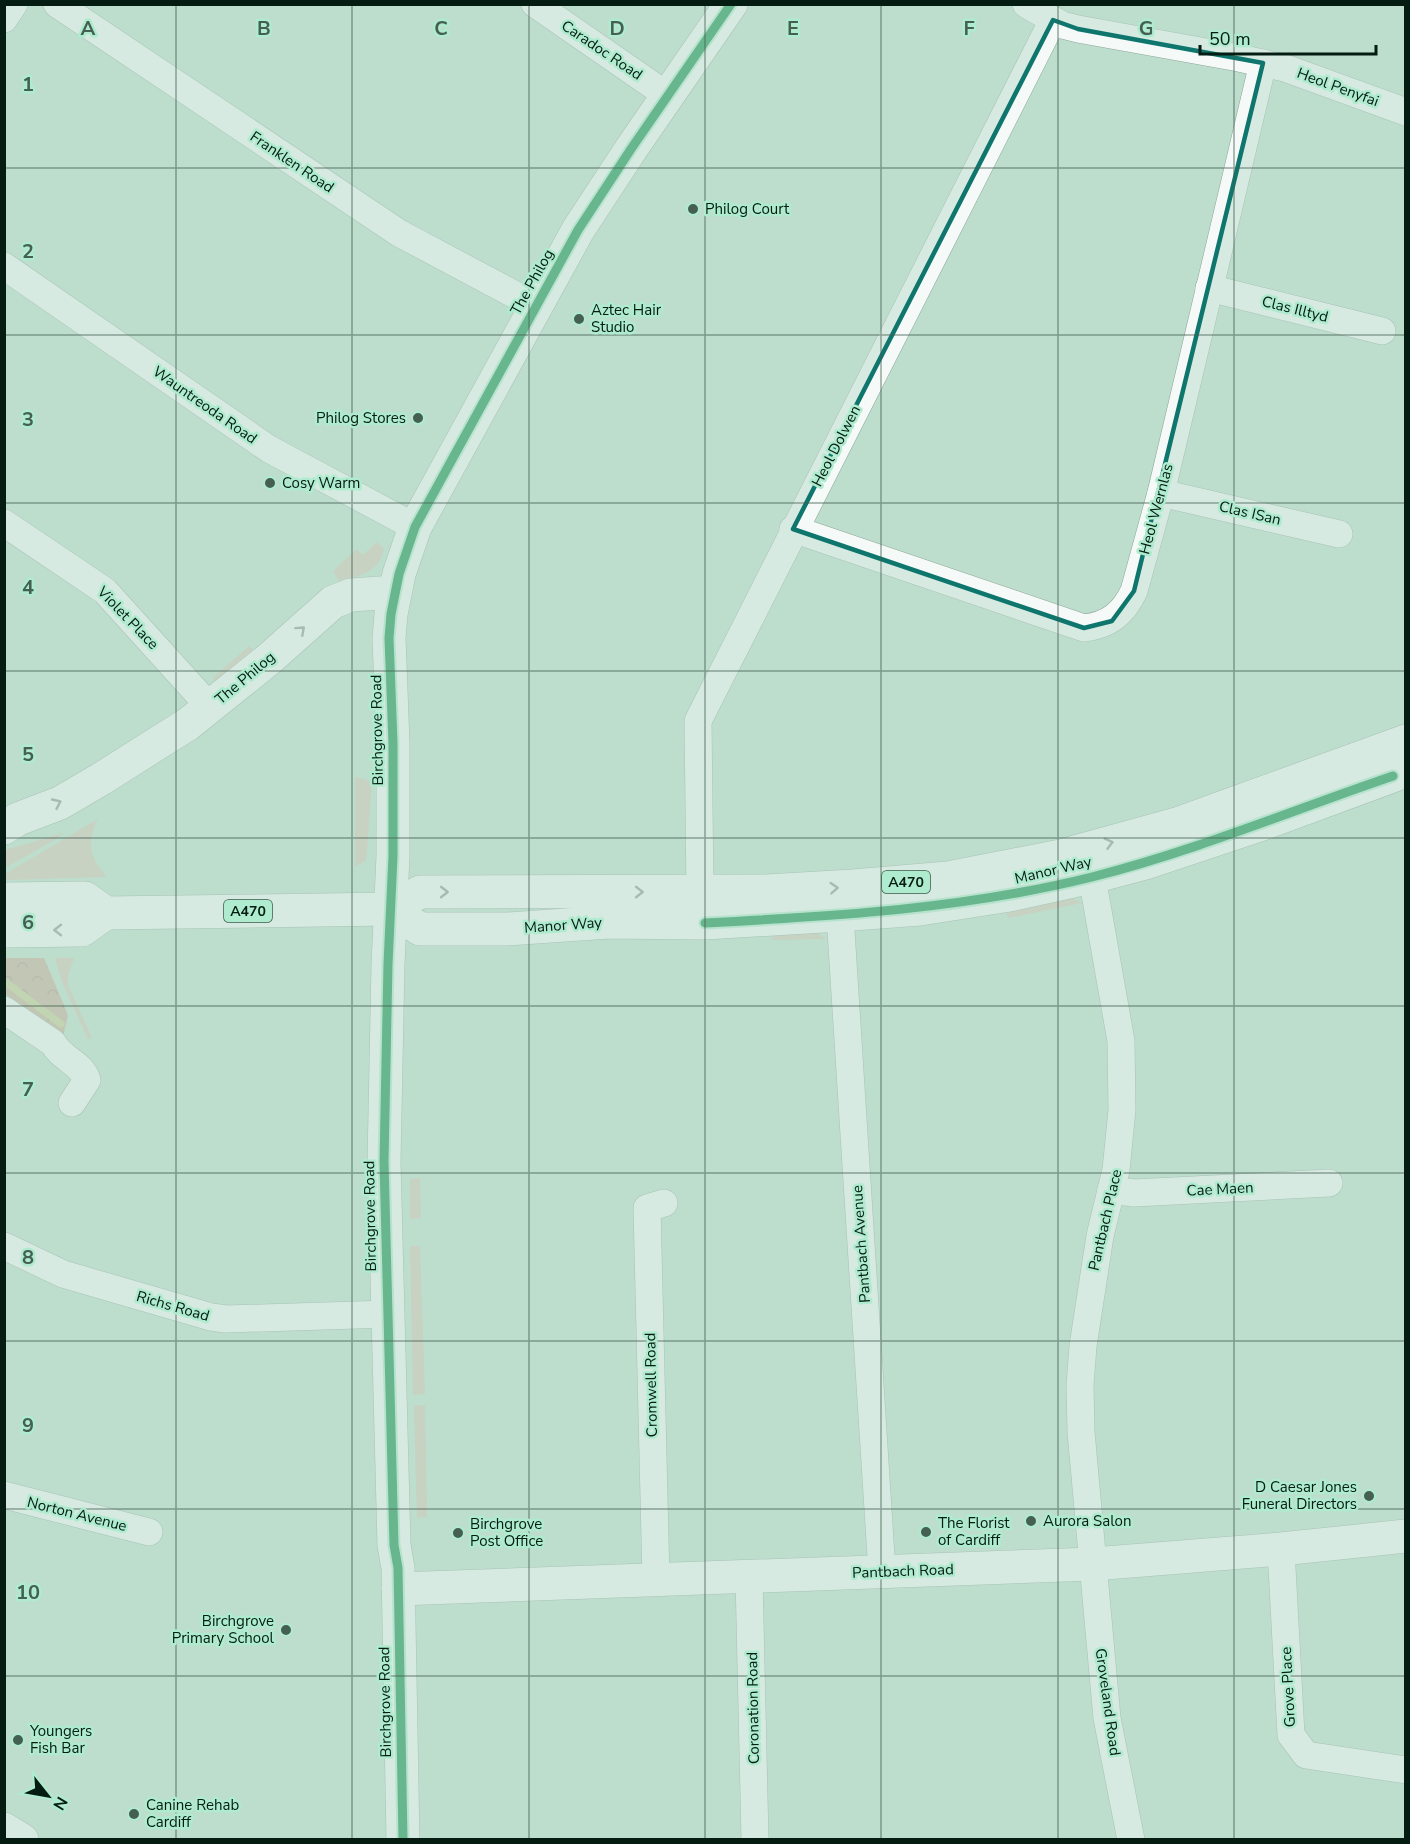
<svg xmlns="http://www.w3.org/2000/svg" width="1410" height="1844" font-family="'Nunito Sans',sans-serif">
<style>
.grass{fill:#d4c6b3}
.forest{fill:url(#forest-crowns)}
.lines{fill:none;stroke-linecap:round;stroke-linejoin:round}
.stream{stroke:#c8cc91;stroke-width:7}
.street-casing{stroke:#8da69a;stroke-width:28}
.secondary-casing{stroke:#8da69a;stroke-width:34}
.primary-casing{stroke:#8da69a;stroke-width:34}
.highway-casing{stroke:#8da69a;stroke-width:34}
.street{stroke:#f5faf8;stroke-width:27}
.secondary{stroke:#f5faf8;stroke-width:33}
.primary{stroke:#f5faf8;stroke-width:33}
.highway{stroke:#f5faf8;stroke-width:33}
.cycleway-casing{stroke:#afebce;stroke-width:13}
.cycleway{stroke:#00873e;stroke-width:9}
.oneway{stroke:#899690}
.marked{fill:none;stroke:#0f766e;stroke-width:4.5;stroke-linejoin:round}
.grid{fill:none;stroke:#456053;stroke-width:1.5;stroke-opacity:0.55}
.poi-dot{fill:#456053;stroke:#afebce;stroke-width:2}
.labels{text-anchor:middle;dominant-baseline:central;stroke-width:5;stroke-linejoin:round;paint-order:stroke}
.shield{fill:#afebce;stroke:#375a4a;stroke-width:1.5}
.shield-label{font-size:14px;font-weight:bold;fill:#041c12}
.street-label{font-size:15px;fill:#041c12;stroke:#afebce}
.poi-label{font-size:15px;fill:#041c12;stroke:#afebce;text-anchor:start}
.grid-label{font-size:20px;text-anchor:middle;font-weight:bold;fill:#456053;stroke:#afebce;stroke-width:5;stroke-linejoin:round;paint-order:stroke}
</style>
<defs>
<pattern id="forest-crowns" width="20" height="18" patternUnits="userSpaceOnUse" patternTransform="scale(1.5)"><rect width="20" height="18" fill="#c8ae97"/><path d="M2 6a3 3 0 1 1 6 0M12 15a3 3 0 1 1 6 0" fill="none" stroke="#aa9581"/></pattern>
</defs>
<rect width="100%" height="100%" fill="#bdddcd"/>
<!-- grass -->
<g class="grass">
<path d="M 377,542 L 384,549 C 379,573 359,576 339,581 L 333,571 L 357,549 L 363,555 Z"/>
<polygon points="249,646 255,652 214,681 213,678"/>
<polygon points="355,777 372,781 367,852 366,860 355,867"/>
<path d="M 98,819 C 87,838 89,860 106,875 L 105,877 L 5,880 L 5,874 Z"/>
<polygon points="64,833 56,839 5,868 5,850"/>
<polygon points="1071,898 1082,903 1009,918 1006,914 1014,910"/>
<polygon points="816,933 826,939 773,940 770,935"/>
<polygon points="55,958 74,958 68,976 68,985 92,1038 88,1039 62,982"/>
<polygon points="420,1178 421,1218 410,1219 410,1179"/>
<polygon points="410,1246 420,1246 425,1394 413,1395"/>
<polygon points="425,1405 427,1517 417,1518 414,1406"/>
</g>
<!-- forest -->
<polygon class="forest" points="5,958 44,958 66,1010 68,1016 63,1036 5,994"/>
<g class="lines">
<!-- stream -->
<polyline class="stream" points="4,981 61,1024"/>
<!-- street casing -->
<g class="street-casing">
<g id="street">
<polyline points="57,4 399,233 536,306"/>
<polyline points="535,4 668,96"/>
<polyline points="1026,4 1062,25 1078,29 1239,58 1285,68 1406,112"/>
<polyline points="4,19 14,4"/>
<polyline points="4,266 269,449 415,527"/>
<polyline points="1209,288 1382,331"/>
<polyline points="1161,493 1339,534"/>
<polyline points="4,523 105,591 210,707"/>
<path d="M 793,529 L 1084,628 C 1109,625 1123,614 1134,591 L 1161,493 L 1263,63"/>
<polyline points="1092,877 1121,1041 1122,1110 1116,1170 1100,1236 1083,1346 1080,1385 1081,1432 1107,1718 1131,1840"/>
<polyline points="700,892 698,721 1053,20"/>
<polyline points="840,915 882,1572"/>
<path d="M 4,1010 L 53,1043 C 61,1059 82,1063 87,1080 L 72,1103"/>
<polyline points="1111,1190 1134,1193 1329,1183"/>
<polyline points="4,1246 63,1274 211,1317 226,1319 388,1314"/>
<polyline points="4,1495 149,1532"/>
<polyline points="1281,1549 1291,1735 1306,1755 1406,1770"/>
<polyline points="749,1577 755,1840"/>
<polyline points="656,1580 647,1208 664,1203"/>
</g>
</g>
<!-- secondary casing -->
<g class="secondary-casing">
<g id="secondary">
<polyline points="4,828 18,819 60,803 101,779 188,724 269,659 333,602 351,595 395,592"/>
<polyline points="398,1589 1093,1564 1281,1549 1406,1536"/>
<polyline points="403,1840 398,1568 394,1545 384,1162 388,964 393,856 393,743 389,638 391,614 399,574 415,527 578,230 631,149 731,4"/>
</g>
</g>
<!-- primary casing -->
<g class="primary-casing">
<polyline id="primary" points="4,1829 22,1840"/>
</g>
<!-- highway casing -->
<g class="highway-casing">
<g id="highway">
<polyline points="4,899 85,898 106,913 390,909 420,892 767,891 853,886 948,878 1061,856 1177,824 1406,741"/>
<polyline points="390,909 420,929 507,929 609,922 705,923 840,915 920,909 1010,895 1092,877 1145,863 1262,824 1406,771"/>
<polyline points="4,931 82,930 106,913"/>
</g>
</g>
<!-- street -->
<use href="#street" class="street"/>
<!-- secondary -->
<use href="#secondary" class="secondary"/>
<!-- primary -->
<use href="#primary" class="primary"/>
<!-- highway -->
<use href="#highway" class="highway"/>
<!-- cycleway casing -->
<g class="cycleway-casing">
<g id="cycleway">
<path d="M 705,923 C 837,916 963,909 1092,877 C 1195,851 1293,810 1393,776"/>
<polyline points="403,1840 398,1568 394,1545 384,1162 388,964 393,856 393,743 389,638 391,614 399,574 415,527 578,230 631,149 731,4"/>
</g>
</g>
<!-- cycleway -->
<use href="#cycleway" class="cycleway"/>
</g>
<!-- one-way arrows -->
<defs><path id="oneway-chevron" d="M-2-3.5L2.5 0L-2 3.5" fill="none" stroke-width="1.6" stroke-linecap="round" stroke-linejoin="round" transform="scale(1.5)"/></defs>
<g class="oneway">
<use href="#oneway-chevron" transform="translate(301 630) rotate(-42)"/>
<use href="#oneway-chevron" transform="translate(57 803) rotate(-25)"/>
<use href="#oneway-chevron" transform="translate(1109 843) rotate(-15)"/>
<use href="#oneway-chevron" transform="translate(834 888) rotate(-4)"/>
<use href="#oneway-chevron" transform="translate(444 892)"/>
<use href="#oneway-chevron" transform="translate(639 892)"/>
<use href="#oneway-chevron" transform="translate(58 930) rotate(-180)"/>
</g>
<!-- marked area -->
<path d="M0 0H1410V1844H0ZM 1053,20 L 1078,29 L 1263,63 L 1134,591 L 1112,621 L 1084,628 L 793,529 Z" fill="#bdddcd" fill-opacity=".55" fill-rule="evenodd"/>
<path class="marked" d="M 1053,20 L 1078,29 L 1263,63 L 1134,591 L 1112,621 L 1084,628 L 793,529 Z"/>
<!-- grid -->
<path class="grid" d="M 176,4 L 176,1840M 352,4 L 352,1840M 529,4 L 529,1840M 705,4 L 705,1840M 881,4 L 881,1840M 1058,4 L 1058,1840M 1234,4 L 1234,1840M 4,168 L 1406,168M 4,335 L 1406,335M 4,503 L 1406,503M 4,671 L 1406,671M 4,838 L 1406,838M 4,1006 L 1406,1006M 4,1173 L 1406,1173M 4,1341 L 1406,1341M 4,1509 L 1406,1509M 4,1676 L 1406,1676"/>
<!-- markers -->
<g class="poi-dot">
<circle cx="693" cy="209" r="6"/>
<circle cx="579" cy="319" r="6"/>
<circle cx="418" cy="418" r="6"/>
<circle cx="270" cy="483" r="6"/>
<circle cx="1369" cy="1496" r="6"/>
<circle cx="1031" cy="1521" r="6"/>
<circle cx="926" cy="1532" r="6"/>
<circle cx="458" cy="1533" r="6"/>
<circle cx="286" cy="1630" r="6"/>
<circle cx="18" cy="1740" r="6"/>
<circle cx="134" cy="1814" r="6"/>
</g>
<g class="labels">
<!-- shield labels -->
<g class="shield">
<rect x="882" y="871" width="48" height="22" rx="4.5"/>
<rect x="224" y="900" width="48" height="22" rx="4.5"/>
</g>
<g class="shield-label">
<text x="906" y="882">A470</text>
<text x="248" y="911">A470</text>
</g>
<!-- street labels -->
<g class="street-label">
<text transform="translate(602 50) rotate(34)">Caradoc Road</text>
<text transform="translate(1338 87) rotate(20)">Heol Penyfai</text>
<text transform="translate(292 162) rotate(34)">Franklen Road</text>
<text transform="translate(532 282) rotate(-61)">The Philog</text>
<text transform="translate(1295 309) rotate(14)">Clas Illtyd</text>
<text transform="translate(205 405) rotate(35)">Wauntreoda Road</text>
<text transform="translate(836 446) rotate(-63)">Heol Dolwen</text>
<text transform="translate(1156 509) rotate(-75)">Heol Wernlas</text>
<text transform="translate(1250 513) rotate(13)">Clas ISan</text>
<text transform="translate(128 618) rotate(46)">Violet Place</text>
<text transform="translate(245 678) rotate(-40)">The Philog</text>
<text transform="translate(377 730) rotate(-91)">Birchgrove Road</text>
<text transform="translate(1053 870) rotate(-13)">Manor Way</text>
<text transform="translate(563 925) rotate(-4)">Manor Way</text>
<text transform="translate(1220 1189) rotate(-3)">Cae Maen</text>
<text transform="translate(370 1216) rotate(-91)">Birchgrove Road</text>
<text transform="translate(1105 1220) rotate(-77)">Pantbach Place</text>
<text transform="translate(861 1244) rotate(-94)">Pantbach Avenue</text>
<text transform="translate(173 1306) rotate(16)">Richs Road</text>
<text transform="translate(651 1385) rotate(-91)">Cromwell Road</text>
<text transform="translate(77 1514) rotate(14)">Norton Avenue</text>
<text transform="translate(903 1571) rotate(-2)">Pantbach Road</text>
<text transform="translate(1288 1687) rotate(-93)">Grove Place</text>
<text transform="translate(385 1702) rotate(-91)">Birchgrove Road</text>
<text transform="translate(1108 1702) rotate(82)">Groveland Road</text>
<text transform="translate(753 1708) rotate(-91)">Coronation Road</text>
</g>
<!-- poi labels -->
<g class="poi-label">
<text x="705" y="209">Philog Court</text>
<text x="591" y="310">Aztec Hair<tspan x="591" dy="17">Studio</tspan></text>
<text x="406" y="418" text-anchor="end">Philog Stores</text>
<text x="282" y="483">Cosy Warm</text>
<text x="1357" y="1487" text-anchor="end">D Caesar Jones<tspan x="1357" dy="17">Funeral Directors</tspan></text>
<text x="1043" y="1521">Aurora Salon</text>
<text x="938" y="1523">The Florist<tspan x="938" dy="17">of Cardiff</tspan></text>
<text x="470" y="1524">Birchgrove<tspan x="470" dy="17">Post Office</tspan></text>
<text x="274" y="1621" text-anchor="end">Birchgrove<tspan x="274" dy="17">Primary School</tspan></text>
<text x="30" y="1731">Youngers<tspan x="30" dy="17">Fish Bar</tspan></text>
<text x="146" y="1805">Canine Rehab<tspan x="146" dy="17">Cardiff</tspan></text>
</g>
</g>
<g class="grid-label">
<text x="88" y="35">A</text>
<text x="264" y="35">B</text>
<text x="441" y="35">C</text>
<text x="617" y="35">D</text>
<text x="793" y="35">E</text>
<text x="969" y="35">F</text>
<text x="1146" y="35">G</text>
<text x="28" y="91">1</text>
<text x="28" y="258">2</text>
<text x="28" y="426">3</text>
<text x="28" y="594">4</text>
<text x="28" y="761">5</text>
<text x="28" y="929">6</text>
<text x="28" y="1096">7</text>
<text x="28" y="1264">8</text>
<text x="28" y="1432">9</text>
<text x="28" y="1599">10</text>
</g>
<!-- border -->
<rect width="1410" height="1844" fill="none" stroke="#041c12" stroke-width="12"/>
<!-- north arrow -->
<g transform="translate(48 1796) rotate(121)" stroke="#afebce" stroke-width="4.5" paint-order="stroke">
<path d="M0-4.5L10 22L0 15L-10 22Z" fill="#041c12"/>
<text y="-9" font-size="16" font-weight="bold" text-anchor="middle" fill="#041c12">N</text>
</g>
<!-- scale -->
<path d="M1200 45v9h176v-9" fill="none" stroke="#041c12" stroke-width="3"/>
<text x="1209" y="45" font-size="18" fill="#041c12" stroke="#afebce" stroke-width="4.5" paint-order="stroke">50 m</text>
</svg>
